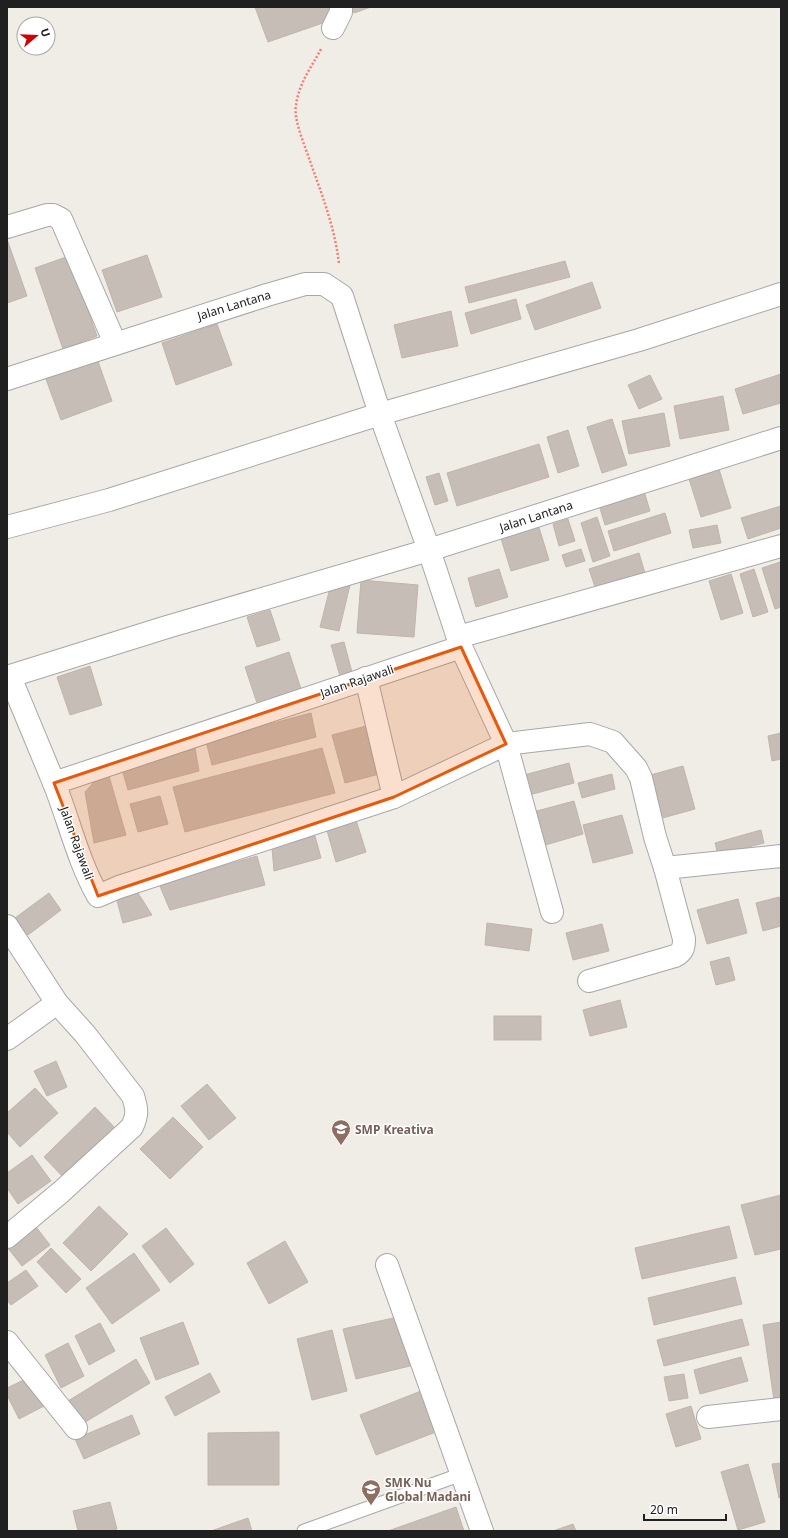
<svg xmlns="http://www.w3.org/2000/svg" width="788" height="1538" font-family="'Noto Sans',sans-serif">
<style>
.building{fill:#c5bdb6;stroke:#c2b4a9}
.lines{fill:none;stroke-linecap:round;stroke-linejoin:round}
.service-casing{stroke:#a7a7a7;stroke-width:15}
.minor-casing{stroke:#a7a7a7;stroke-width:24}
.path{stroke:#f87d70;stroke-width:2.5;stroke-dasharray:2 2;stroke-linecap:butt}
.service{stroke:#fff;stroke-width:13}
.minor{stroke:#fff;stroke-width:22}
.marked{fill:#e8590c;fill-opacity:0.2;stroke:#e8590c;stroke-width:3;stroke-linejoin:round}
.labels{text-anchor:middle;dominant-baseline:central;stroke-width:3;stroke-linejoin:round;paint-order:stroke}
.street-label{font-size:12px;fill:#202020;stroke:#fff}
.education-label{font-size:12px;font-weight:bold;fill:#785e54;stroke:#fff;text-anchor:start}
</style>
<rect width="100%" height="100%" fill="#f0ede7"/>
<!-- building -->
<g class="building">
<polygon points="255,7 333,7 337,18 268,42"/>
<polygon points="352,7 371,7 354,13"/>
<polygon points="7,242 8,242 27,296 7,303"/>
<polygon points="147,255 162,297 117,312 102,270"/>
<polygon points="69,256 97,336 63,349 35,268"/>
<polygon points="565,261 570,277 469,303 465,287"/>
<polygon points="592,282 601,308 535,330 526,305"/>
<polygon points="516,299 521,319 471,334 465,313"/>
<polygon points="451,311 458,346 402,358 394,325"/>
<polygon points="217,324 232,365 176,385 162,343"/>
<polygon points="95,353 112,401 61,420 43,371"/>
<polygon points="781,374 781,403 743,414 735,389"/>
<polygon points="650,375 662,399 639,409 628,385"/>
<polygon points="723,396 729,430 680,439 674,406"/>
<polygon points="664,413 670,446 629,454 622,421"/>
<polygon points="612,419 627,465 602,473 587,427"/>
<polygon points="568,430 579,466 558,473 547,437"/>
<polygon points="539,444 549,477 457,506 447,473"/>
<polygon points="719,469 731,508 701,517 689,479"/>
<polygon points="439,473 448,501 435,505 426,477"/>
<polygon points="644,491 650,511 605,525 599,505"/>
<polygon points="781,506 781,528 748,539 741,518"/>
<polygon points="665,513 671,533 614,551 608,531"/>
<polygon points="597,517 610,556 593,562 581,523"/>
<polygon points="568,519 575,541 559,546 553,524"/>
<polygon points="537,521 549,560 511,571 499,532"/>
<polygon points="717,525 721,543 693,548 689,530"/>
<polygon points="581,549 585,561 566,567 562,555"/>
<polygon points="639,553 647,580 598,596 589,569"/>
<polygon points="780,562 781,567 781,607 775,609 762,568"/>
<polygon points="499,569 508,597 476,607 468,578"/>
<polygon points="754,569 768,612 753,617 740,574"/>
<polygon points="731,574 743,613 721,620 709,581"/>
<polygon points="332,580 350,585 339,631 320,627"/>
<polygon points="361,580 418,585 414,637 357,633"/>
<polygon points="270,610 280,640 257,647 247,617"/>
<polygon points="344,642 354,680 342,683 331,645"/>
<polygon points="289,652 303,695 259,709 245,667"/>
<polygon points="90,666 102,705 70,715 57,677"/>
<polygon points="311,713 316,737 212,765 206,741"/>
<polygon points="370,725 383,773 345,783 332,735"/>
<polygon points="781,733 781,759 772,761 768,736"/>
<polygon points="195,748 199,771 128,790 122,769"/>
<polygon points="322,748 335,793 185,832 173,787"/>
<polygon points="569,763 574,783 529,795 524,775"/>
<polygon points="683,766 695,809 659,819 647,776"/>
<polygon points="612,774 615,789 582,798 578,783"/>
<polygon points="109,776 126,835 94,843 85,792 95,781"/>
<polygon points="160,796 168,824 138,832 130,804"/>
<polygon points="574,801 583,834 542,846 533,812"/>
<polygon points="622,815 633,853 593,863 583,825"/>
<polygon points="356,820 366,852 336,862 326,827"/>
<polygon points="761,830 764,843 718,855 715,843"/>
<polygon points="315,836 321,858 274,871 272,848"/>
<polygon points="257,856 265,885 170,910 159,884"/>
<polygon points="120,892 138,893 152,915 123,923 116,897"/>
<polygon points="49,893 61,910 28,935 15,918"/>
<polygon points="779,897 781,903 781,926 763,931 756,903"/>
<polygon points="738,899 747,933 707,944 697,910"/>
<polygon points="487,923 532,929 529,951 485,945"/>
<polygon points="602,924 609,951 573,960 566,933"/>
<polygon points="729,957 735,980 716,985 710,962"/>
<polygon points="620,1000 627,1027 590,1036 583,1010"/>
<rect x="494" y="1016" width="47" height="24"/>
<polygon points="56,1061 67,1087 47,1096 34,1071"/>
<polygon points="207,1084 236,1118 209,1140 181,1106"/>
<polygon points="35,1088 58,1113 20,1147 7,1132 7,1113"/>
<polygon points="95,1107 117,1130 65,1179 44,1157"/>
<polygon points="173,1117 203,1147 170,1179 140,1149"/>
<polygon points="32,1155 51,1181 18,1204 7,1188 7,1173"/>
<polygon points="781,1195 781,1249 755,1255 741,1205"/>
<polygon points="99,1206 128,1234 91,1271 63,1243"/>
<polygon points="33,1223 50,1245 22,1266 7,1247"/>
<polygon points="729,1226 737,1258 642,1279 635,1248"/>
<polygon points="166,1228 194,1264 170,1283 142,1246"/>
<polygon points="285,1241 308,1282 269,1304 247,1263"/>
<polygon points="51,1248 81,1279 66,1293 37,1262"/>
<polygon points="134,1253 160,1290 112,1324 86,1288"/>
<polygon points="26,1270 38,1286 11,1305 7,1300 7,1283"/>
<polygon points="735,1277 742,1304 654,1325 648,1298"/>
<polygon points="398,1317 410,1366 356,1379 343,1329"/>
<polygon points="742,1319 749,1345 664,1366 657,1340"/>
<polygon points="183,1322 199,1364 156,1380 140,1338"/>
<polygon points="781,1322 781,1399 774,1400 763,1325"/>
<polygon points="100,1323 115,1351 89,1365 75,1336"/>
<polygon points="332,1330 347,1391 312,1400 297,1339"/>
<polygon points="68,1343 84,1376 61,1388 45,1355"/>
<polygon points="741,1357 748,1381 700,1394 694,1370"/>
<polygon points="136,1359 150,1383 82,1424 68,1401"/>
<polygon points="210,1373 220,1392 175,1416 165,1397"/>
<polygon points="684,1374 688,1398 669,1401 664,1377"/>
<polygon points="30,1377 44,1406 19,1419 7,1395 7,1388"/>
<polygon points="421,1391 436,1432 376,1455 360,1415"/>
<polygon points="691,1406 701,1439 676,1447 666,1414"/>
<polygon points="132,1415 140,1434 84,1459 75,1439"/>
<polygon points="279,1432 279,1485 208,1485 208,1433"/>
<polygon points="781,1463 781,1497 779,1498 772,1464"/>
<polygon points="748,1464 765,1522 738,1530 721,1472"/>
<polygon points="110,1502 117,1529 111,1531 78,1531 73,1511"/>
<polygon points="456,1507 464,1531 388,1531"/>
<polygon points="248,1518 252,1531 211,1531"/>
<polygon points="573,1524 576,1531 553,1531"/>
</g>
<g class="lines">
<!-- service casing -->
<g class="service-casing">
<polyline id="service" points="304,1531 462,1474"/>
</g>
<!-- minor casing -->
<g class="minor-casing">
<g id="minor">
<polyline points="333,28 341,12 341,7"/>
<polyline points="7,227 47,215 53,215 61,219 115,343"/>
<polyline points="7,379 267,295 305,284 324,284 342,296 380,414 429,550 461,647 506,744 552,912"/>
<polyline points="7,527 109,500 380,414 639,340 781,294"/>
<polyline points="458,637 781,546"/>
<path d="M 461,647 L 54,783 C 69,820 78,861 98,896 L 119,887 L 394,797 L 506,744 L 590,734 L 613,742 L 636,768 L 641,778 L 655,837 L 665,868 L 781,856"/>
<polyline points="7,677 167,627 429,550 781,438"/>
<polyline points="10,677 54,783"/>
<polyline points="366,678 394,797"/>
<path d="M 7,926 L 57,1003 L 85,1034 L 133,1096 C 137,1109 138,1114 132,1127 L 61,1192 L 7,1237"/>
<path d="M 589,981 L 675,956 C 683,952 684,947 684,939 L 665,868"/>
<polyline points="7,1039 57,1003"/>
<polyline points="387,1265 482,1531"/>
<polyline points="7,1342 76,1428"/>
<polyline points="708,1417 781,1409"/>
</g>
</g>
<!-- path -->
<path class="path" d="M 321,49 C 311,68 299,83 296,105 C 293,119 305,146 310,161 C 322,195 335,228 339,264"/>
<!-- service -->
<use href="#service" class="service"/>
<!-- minor -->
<use href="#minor" class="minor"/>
</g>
<!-- marked area -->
<path class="marked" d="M 461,647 L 506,744 L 394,797 L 98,896 L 54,783 Z"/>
<!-- icons -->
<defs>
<g id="school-pin" transform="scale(1)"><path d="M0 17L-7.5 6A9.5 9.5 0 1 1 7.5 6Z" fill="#8d6e63" stroke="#fff"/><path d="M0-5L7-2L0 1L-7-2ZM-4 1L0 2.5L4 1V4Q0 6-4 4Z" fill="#fff"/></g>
</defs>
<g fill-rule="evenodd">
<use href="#school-pin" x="341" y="1129"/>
<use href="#school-pin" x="371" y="1489"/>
</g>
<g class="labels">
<!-- street labels -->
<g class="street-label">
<text transform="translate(234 305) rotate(-17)">Jalan Lantana</text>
<text transform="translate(536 516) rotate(-18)">Jalan Lantana</text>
<text transform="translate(357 681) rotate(-19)">Jalan Rajawali</text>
<text transform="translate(77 843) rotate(70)">Jalan Rajawali</text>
</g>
<!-- education labels -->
<g class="education-label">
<text x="355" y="1129">SMP Kreativa</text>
<text x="385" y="1482">SMK Nu<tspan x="385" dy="14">Global Madani</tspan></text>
</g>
</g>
<!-- border -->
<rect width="788" height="1538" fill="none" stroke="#202020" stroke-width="16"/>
<!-- north arrow -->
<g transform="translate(36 36) rotate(71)"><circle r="19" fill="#ffffff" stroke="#a6a6a6"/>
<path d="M0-3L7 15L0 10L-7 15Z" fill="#ce0203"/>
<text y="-6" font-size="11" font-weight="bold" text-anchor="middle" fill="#202020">U</text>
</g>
<!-- scale -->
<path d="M644 1514v6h82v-6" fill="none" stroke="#202020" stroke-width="2"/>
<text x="650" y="1514" font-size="12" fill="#202020" stroke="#ffffff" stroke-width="3" paint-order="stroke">20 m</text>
</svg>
